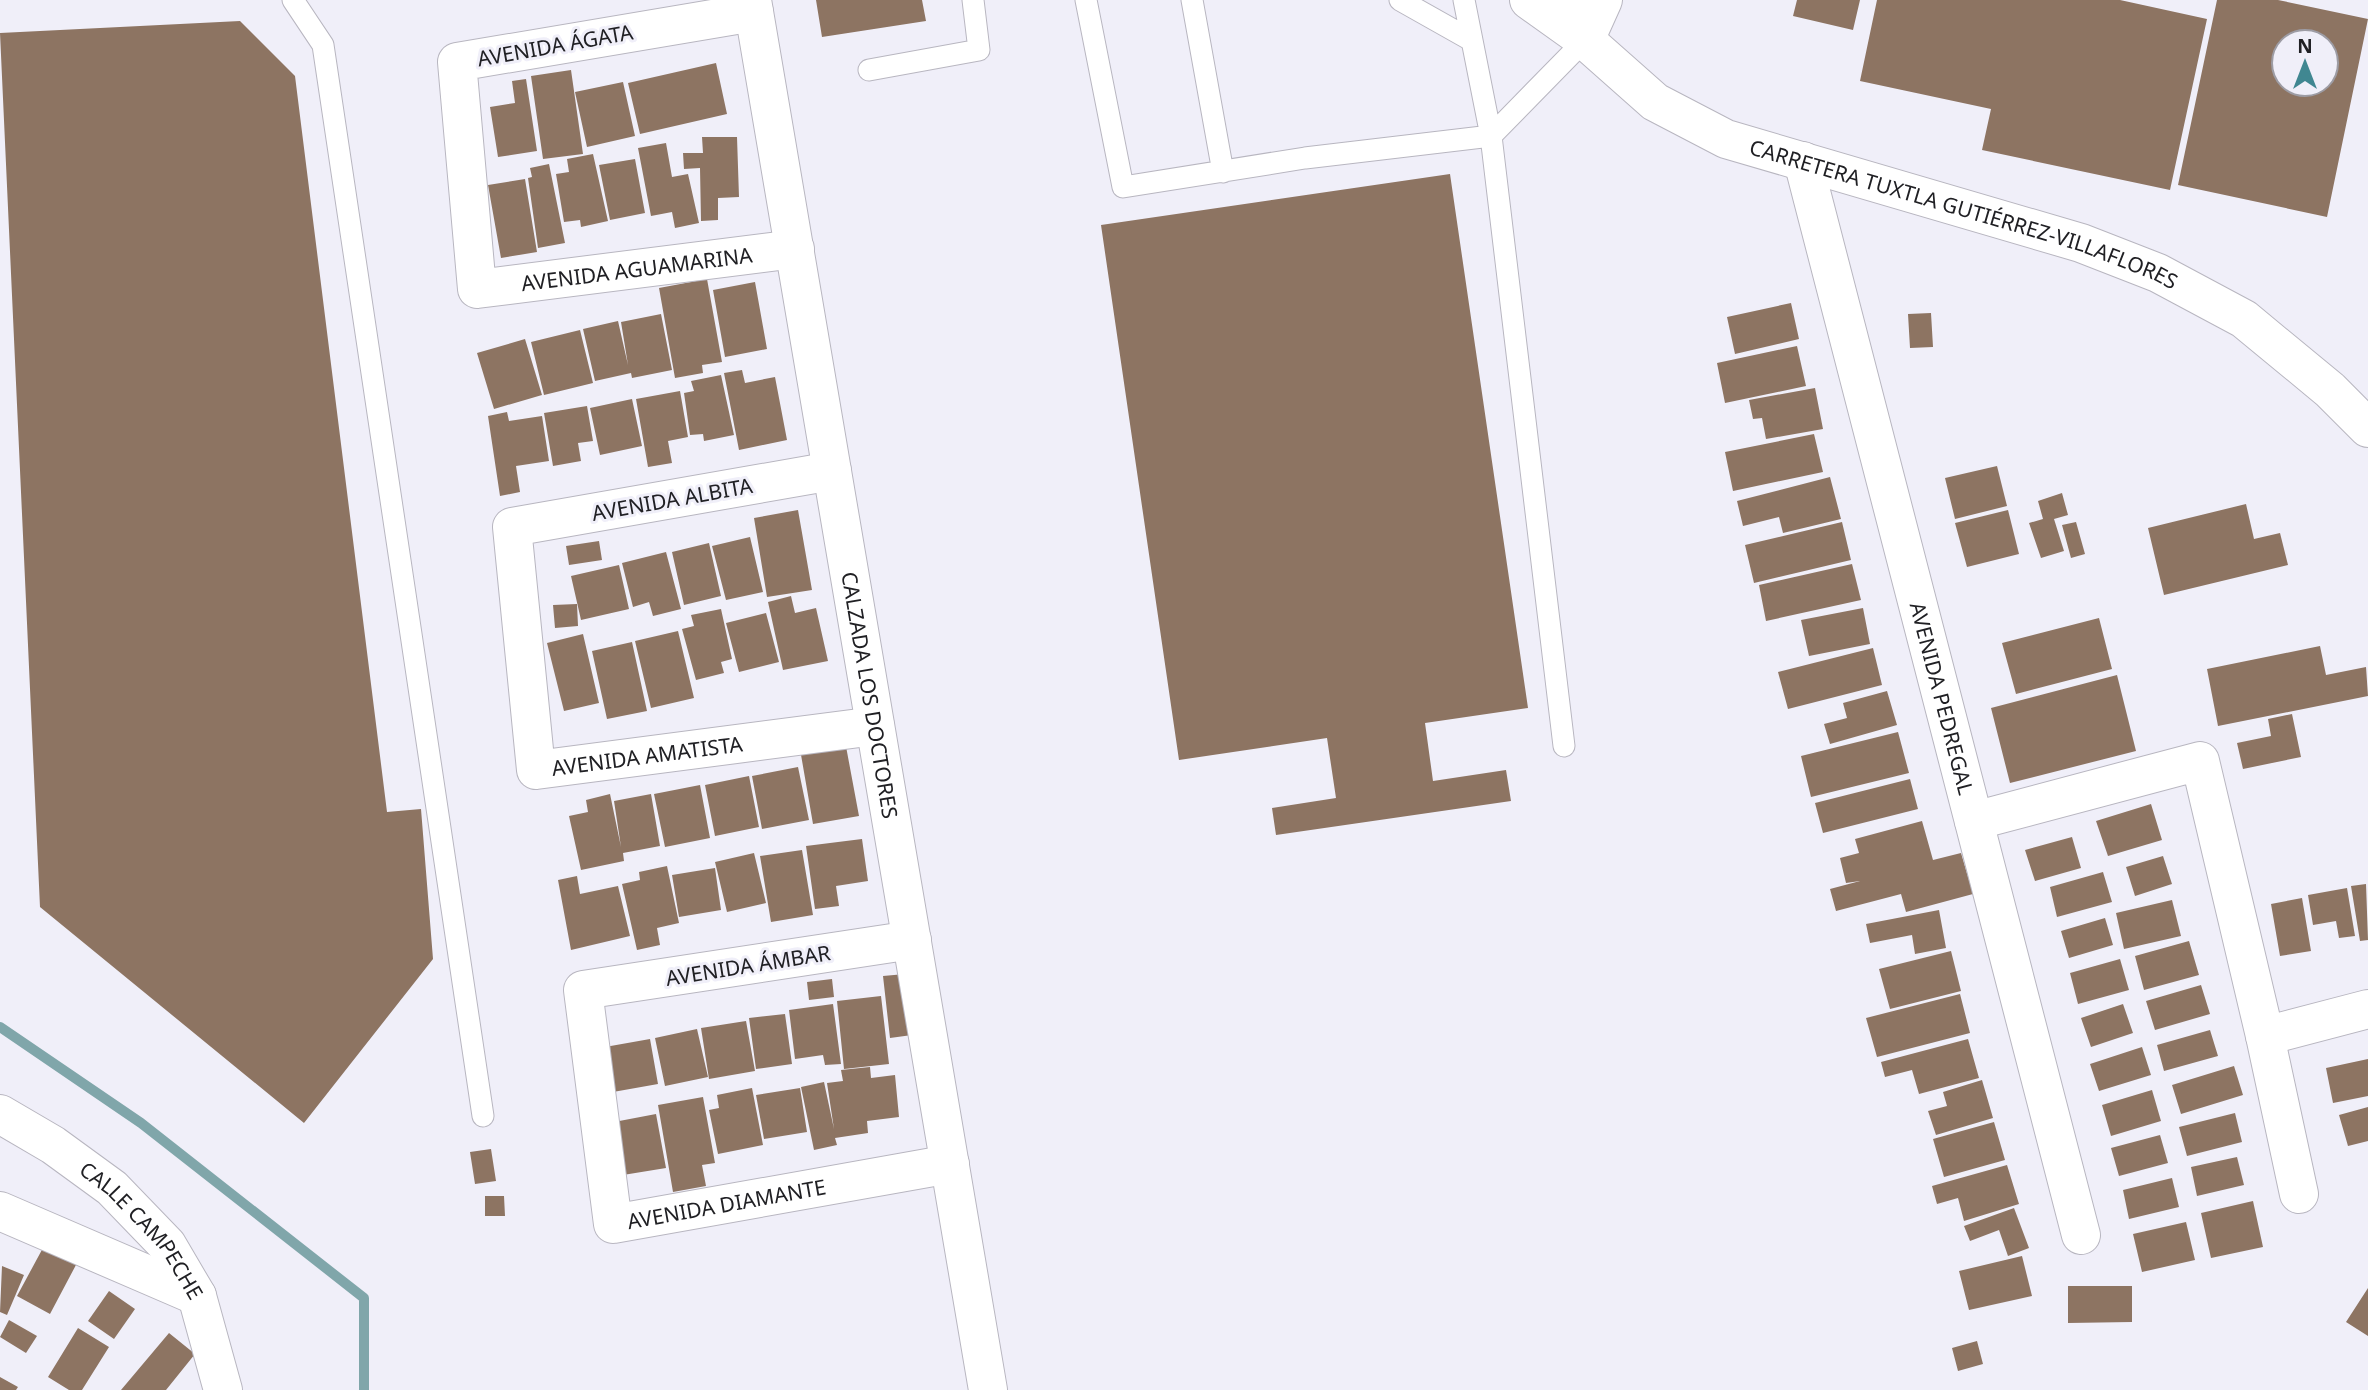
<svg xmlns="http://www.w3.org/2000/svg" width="2368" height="1390" font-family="'Noto Sans',sans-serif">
	<rect width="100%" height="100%" fill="#f0eff9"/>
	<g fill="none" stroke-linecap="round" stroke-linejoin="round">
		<!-- stream -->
		<path stroke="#80a6aa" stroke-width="10" d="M0,1027L141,1123L364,1298V1390"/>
	</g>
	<!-- building -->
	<path fill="#8d7462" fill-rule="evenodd" d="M816,0H922L926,21L822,37Z
		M1797,0H1860L1853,30L1793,16Z
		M1877,0H2120L2207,19L2170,190L1982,150L1991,109L1860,81Z
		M2217,0H2278L2368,19L2327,217L2178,185ZM2284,42H2326V84H2284Z
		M240,21L295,76L387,812L421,809L433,959L304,1123L40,907L0,33Z
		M716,63L727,114L640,134L628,83Z
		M571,70L583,154L543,159L531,76Z
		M526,79L537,151L498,157L490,107L515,103L512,81Z
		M623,82L635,136L587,147L575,92Z
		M702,137H737L739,197L718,198V220L701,221L700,168L684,169L683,153H703Z
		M666,143L672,177L688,174L699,223L675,228L672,212L651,216L638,148Z
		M593,154L608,221L581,227L580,220L564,222L556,174L569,172L567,159Z
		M635,159L645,213L610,220L599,165Z
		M549,164L565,243L538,248L528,178L532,177L530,168Z
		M1450,174L1528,708L1425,723L1433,781L1506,770L1511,801L1276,835L1272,808L1336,798L1327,738L1179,760L1101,225Z
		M525,179L537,252L501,258L488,185Z
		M707,279L722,362L702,365L703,373L675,378L659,288Z
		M755,282L767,349L725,357L713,290Z
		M1791,303L1799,339L1735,354L1727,317Z
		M1931,313L1933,347L1910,348L1908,314Z
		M661,314L672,370L632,378L631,373L595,381L583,329L618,321L628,365L621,322Z
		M580,330L593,383L544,395L531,342Z
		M525,339L542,395L494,409L477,353Z
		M1797,346L1806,386L1725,403L1717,363Z
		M742,370L745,383L775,377L787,440L739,450L724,373Z
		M721,375L734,435L704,441L703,434L690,435L684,393L694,391L691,381Z
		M1815,388L1823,429L1766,439L1762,418L1753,419L1749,400Z
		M680,391L688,437L668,441L672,463L648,467L636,399Z
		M632,399L642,446L600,455L590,408Z
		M587,406L593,441L578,443L581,461L553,466L544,413Z
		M507,412L509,421L542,416L549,461L516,466L520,492L500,496L488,416Z
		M1814,434L1823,472L1733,491L1725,452Z
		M1997,466L2007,506L1955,519L1945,478Z
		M1830,477L1841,519L1783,533L1779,517L1743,526L1737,501Z
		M2062,493L2068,515L2054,519L2064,551L2041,558L2029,523L2043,519L2038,501Z
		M2246,504L2254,539L2280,533L2288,565L2164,595L2148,528Z
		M798,510L812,590L767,597L754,518Z
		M2008,510L2019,554L1967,567L1955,523Z
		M1842,522L1851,560L1754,583L1745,545Z
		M2076,522L2085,554L2071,558L2062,525Z
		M750,537L763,592L726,600L712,546Z
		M599,541L602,560L569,565L566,546Z
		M709,543L721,596L684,605L672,552Z
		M666,552L681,609L653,616L649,602L633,607L622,563Z
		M1852,564L1861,600L1766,621L1759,585Z
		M619,565L629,609L581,620L571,576Z
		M791,596L795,613L816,608L828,661L783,670L768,602Z
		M577,604L578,626L555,628L553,605Z
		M1863,608L1870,644L1809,656L1801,620Z
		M721,609L732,659L721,662L724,673L696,680L682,629L694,626L691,615Z
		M766,613L779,662L739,672L726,623Z
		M2099,618L2112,669L2016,694L2002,643Z
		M678,631L694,698L651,708L635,641Z
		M583,634L599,703L564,711L547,643Z
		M632,642L647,711L607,719L592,651Z
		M2320,646L2326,675L2366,667L2368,696L2218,726L2207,669Z
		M1873,648L1882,685L1788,709L1778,672Z
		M2117,675L2136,751L2010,783L1991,708Z
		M1887,691L1897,725L1830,744L1824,724L1847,718L1843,703Z
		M2292,714L2301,757L2243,769L2237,743L2271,736L2268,719Z
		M1898,732L1909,773L1811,797L1801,756Z
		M845,741L859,816L813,824L800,749Z
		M798,767L809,820L762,829L752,776Z
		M749,776L759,827L715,836L705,785Z
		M1910,779L1918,809L1823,833L1815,803Z
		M700,785L710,838L665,847L654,794Z
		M610,794L621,847L614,801L651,794L660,846L623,853L624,861L581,870L569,816L588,812L586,800Z
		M2151,804L2162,840L2108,856L2096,821Z
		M1922,821L1933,860L1961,853L1973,894L1906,912L1901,894L1836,911L1830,889L1860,881L1846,883L1840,858L1859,853L1855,839Z
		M2072,837L2081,868L2035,881L2025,850Z
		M862,839L868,881L836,886L839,906L815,909L806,846Z
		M802,850L813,915L771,922L760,856Z
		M754,853L766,903L727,912L715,862Z
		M2163,856L2172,884L2135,896L2126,867Z
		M667,866L679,923L657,928L660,945L637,950L622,884L640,880L639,872Z
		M715,868L721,910L679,917L672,875Z
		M2103,872L2112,902L2057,917L2050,887Z
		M577,876L580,894L618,886L630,936L571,950L558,880Z
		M2366,884L2368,940L2360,941L2351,886Z
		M2347,888L2355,936L2339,938L2336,921L2313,925L2308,895Z
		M2302,898L2311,951L2280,956L2271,904Z
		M2172,900L2181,936L2124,949L2116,913Z
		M1939,910L1946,948L1915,954L1912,935L1870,943L1866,924Z
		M2105,918L2113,945L2069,958L2061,931Z
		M2189,941L2199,975L2144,990L2135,956Z
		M1951,951L1961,991L1890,1009L1879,969Z
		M2120,959L2129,990L2078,1004L2070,973Z
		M905,974L912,1035L890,1038L883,976Z
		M832,979L834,997L809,1000L807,982Z
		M2201,985L2210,1014L2155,1030L2146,1001Z
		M1960,994L1970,1033L1877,1057L1866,1018Z
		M881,996L889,1064L844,1069L837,1001Z
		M833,1004L841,1064L825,1065L823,1055L795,1059L789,1010Z
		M2123,1004L2133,1033L2091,1047L2081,1018Z
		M785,1014L792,1064L756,1069L749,1018Z
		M746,1021L755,1071L709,1079L701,1028Z
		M697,1029L708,1077L665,1086L655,1038Z
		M2210,1030L2218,1056L2164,1071L2157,1045Z
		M650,1039L658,1084L613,1092L605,1047Z
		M1968,1039L1979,1078L1919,1094L1912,1070L1885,1077L1881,1062Z
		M2142,1047L2151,1075L2099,1091L2090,1064Z
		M2368,1059V1096L2333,1103L2326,1068Z
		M2234,1066L2243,1095L2181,1114L2172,1085Z
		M870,1067L871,1078L895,1075L899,1117L867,1121L868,1133L835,1138L837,1145L814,1150L801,1087L824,1082L834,1129L827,1083L843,1081L841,1070Z
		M1982,1080L1993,1118L1936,1135L1928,1111L1947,1106L1943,1092Z
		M752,1088L763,1145L718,1154L709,1110L719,1108L717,1095Z
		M800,1088L807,1132L764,1139L756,1095Z
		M2152,1090L2161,1121L2111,1136L2102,1105Z
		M703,1097L715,1163L702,1165L706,1186L673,1192L658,1105Z
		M2368,1107V1141L2348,1146L2339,1115Z
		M2235,1113L2242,1142L2187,1156L2179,1127Z
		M656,1114L666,1168L623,1175L614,1122Z
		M1994,1122L2005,1160L1944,1177L1933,1139Z
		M2160,1135L2168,1163L2119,1176L2111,1148Z
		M491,1149L496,1181L475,1184L470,1152Z
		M2237,1157L2244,1185L2197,1196L2191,1167Z
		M2007,1165L2019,1204L1964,1221L1958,1198L1937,1204L1932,1186Z
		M2172,1178L2179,1207L2129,1219L2123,1190Z
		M485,1196H504L505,1216H485Z
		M2253,1201L2263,1247L2211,1258L2201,1213Z
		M2014,1208L2029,1248L2008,1256L1999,1230L1970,1241L1964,1226Z
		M2186,1222L2195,1260L2142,1272L2133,1234Z
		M44,1246L77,1263L50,1314L17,1296Z
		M2022,1256L2032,1296L1969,1310L1959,1271Z
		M2,1266L24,1275L7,1315L0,1312Z
		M2068,1286H2132V1322L2068,1323Z
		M2368,1288V1336L2346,1322Z
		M109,1291L135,1309L114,1339L88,1321Z
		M9,1320L37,1336L26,1353L0,1337Z
		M78,1328L109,1347L82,1390H69L48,1377Z
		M169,1333L195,1354L166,1390H121Z
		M1977,1341L1983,1364L1958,1371L1952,1348Z
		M0,1377L18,1387L16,1390H0Z"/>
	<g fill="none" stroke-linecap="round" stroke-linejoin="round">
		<defs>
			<path id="service" d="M293,0L323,45L483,1116
				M1086,0L1123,187L1305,158L1491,136L1464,0
				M1192,0L1223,172
				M1400,0L1471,40
				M869,70L979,50L973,0
				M1564,746L1491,136L1585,40"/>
			<g id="minor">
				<path id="s1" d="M752,0L988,1390"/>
				<path id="s2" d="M754,12L457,62L477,289L795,249"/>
				<path id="s3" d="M1803,161L2081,1235"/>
				<path id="s4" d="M832,471L512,527L536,770L875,726"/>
				<path d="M1974,821L2200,761L2265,1036L2299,1194"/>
				<path id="s5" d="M912,940L583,990L613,1224L950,1164"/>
				<path d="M2265,1036L2368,1009"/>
				<path id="s6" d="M0,1114L53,1145L112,1188L167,1245L197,1296L223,1390"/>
				<path d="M0,1211L197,1296"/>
			</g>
			<path id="secondary" d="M1529,0L1585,40L1603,0"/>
			<g id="primary">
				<path id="s7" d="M1569,0L1585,40L1655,102L1726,139L2081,243L2158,273L2244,319L2330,390L2368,428"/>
			</g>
		</defs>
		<!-- service casing -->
		<use href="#service" stroke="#b8b6c0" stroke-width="23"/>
		<!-- minor casing -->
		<use href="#minor" stroke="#b8b6c0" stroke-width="40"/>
		<!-- secondary casing -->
		<use href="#secondary" stroke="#b8b6c0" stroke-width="40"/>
		<!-- primary casing -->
		<use href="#primary" stroke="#b8b6c0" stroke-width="40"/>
		<!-- service -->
		<use href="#service" stroke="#fff" stroke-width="21"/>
		<!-- minor -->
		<use href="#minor" stroke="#fff" stroke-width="38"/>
		<!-- secondary -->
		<use href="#secondary" stroke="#fff" stroke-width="38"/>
		<!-- primary -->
		<use href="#primary" stroke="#fff" stroke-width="38"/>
	</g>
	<g text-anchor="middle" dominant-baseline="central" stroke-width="6" stroke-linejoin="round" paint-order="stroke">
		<!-- street labels -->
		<g font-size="21" fill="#202024" stroke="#f0eff9">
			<text transform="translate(555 45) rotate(-10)">AVENIDA ÁGATA</text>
			<text stroke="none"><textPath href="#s7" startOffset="466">CARRETERA TUXTLA GUTIÉRREZ-VILLAFLORES</textPath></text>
			<text stroke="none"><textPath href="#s2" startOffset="690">AVENIDA AGUAMARINA</textPath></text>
			<text transform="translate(672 499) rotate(-10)">AVENIDA ALBITA</text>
			<text stroke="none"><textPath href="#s1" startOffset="705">CALZADA LOS DOCTORES</textPath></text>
			<text stroke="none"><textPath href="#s3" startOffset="555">AVENIDA PEDREGAL</textPath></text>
			<text stroke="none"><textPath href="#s4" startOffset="681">AVENIDA AMATISTA</textPath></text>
			<text transform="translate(748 965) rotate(-9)">AVENIDA ÁMBAR</text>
			<text stroke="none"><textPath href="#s5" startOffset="684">AVENIDA DIAMANTE</textPath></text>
			<text stroke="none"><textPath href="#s6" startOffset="186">CALLE CAMPECHE</textPath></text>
		</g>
	</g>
	<!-- north arrow -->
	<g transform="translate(2305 63)"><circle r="33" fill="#f0eff9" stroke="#9d9ca4" stroke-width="2"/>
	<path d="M0-5L12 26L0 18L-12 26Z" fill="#408791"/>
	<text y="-10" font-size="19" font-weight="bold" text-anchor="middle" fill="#202024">N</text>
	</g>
</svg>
